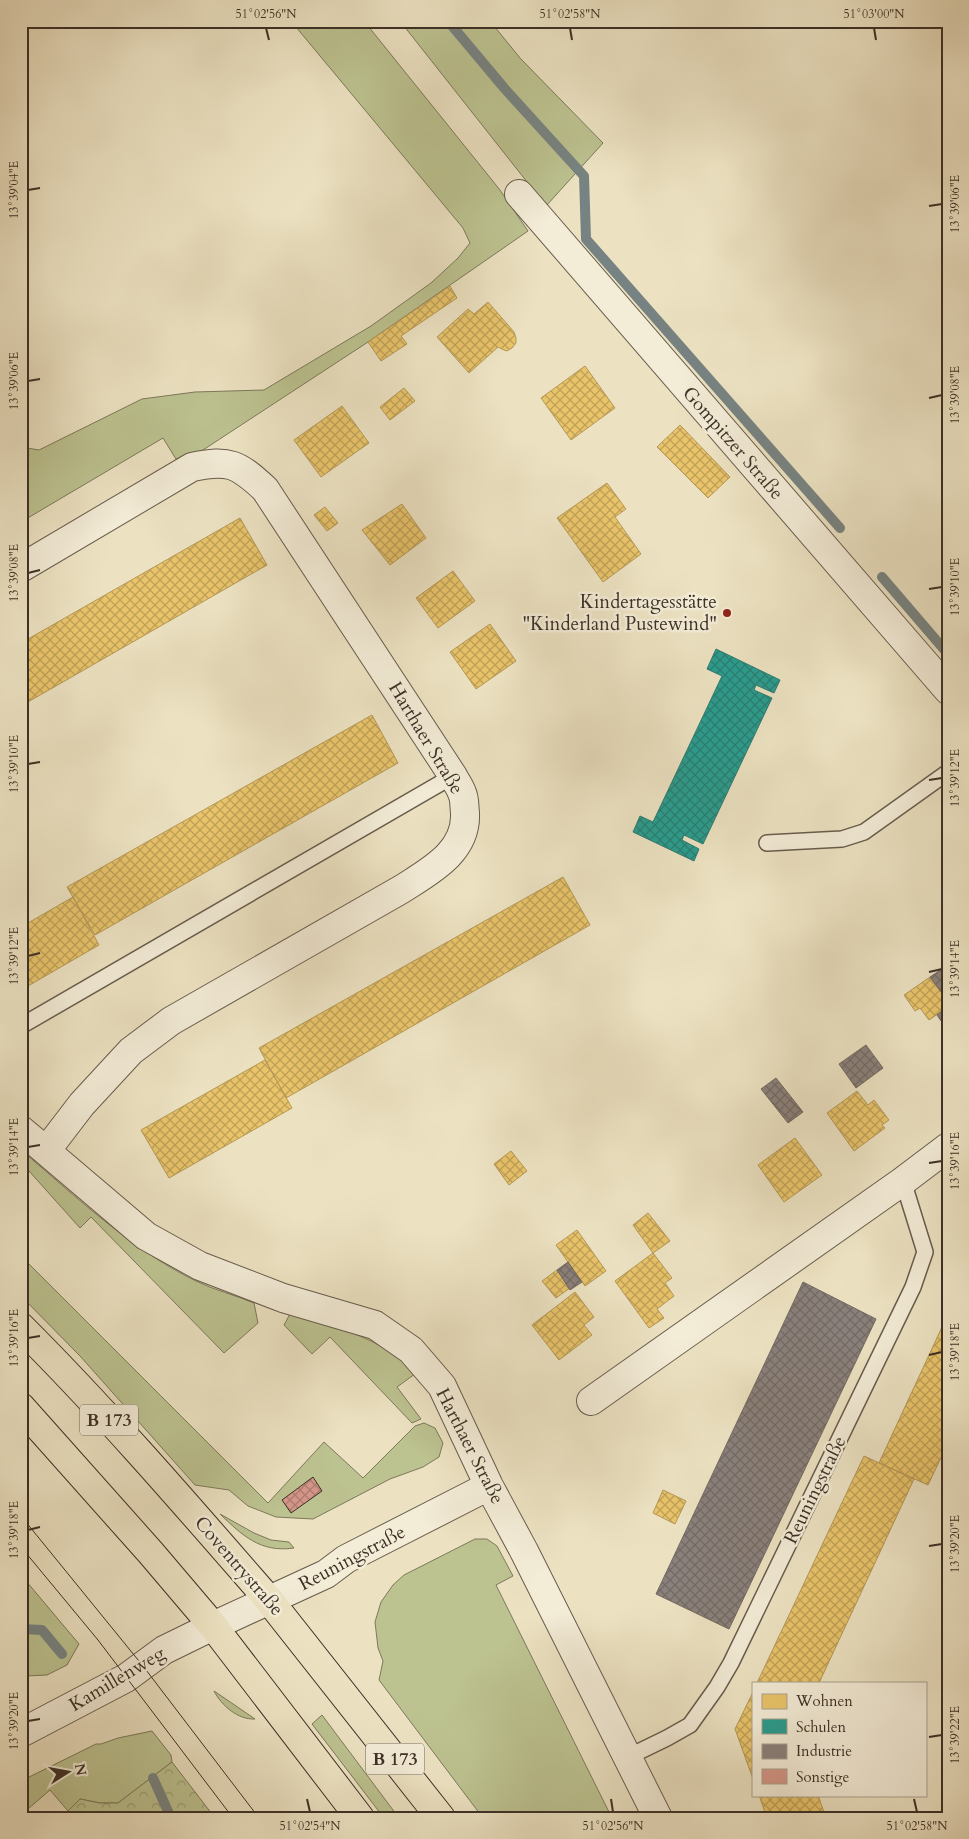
<svg xmlns="http://www.w3.org/2000/svg" width="969" height="1839" font-family="Cardo,serif">
	<defs>
		<pattern id="forest-crowns" width="20" height="18" patternUnits="userSpaceOnUse" patternTransform="scale(1.25)"><rect width="20" height="18" fill="#bcc290"/><path d="M2 6a3 3 0 1 1 6 0M12 15a3 3 0 1 1 6 0" fill="none" stroke="#9a9e75"/></pattern>
		<pattern id="homes-cross-hatch" width="8" height="8" patternUnits="userSpaceOnUse" patternTransform="scale(1.25)"><rect width="8" height="8" fill="#e9c46a"/><path d="M0 0l8 8M0 8l8-8" fill="none" stroke="#bea057"/></pattern>
		<pattern id="schools-cross-hatch" width="8" height="8" patternUnits="userSpaceOnUse" patternTransform="scale(1.25)"><rect width="8" height="8" fill="#2a9d8f"/><path d="M0 0l8 8M0 8l8-8" fill="none" stroke="#258075"/></pattern>
		<pattern id="industry-cross-hatch" width="8" height="8" patternUnits="userSpaceOnUse" patternTransform="scale(1.25)"><rect width="8" height="8" fill="#8a817c"/><path d="M0 0l8 8M0 8l8-8" fill="none" stroke="#726a65"/></pattern>
		<pattern id="building-cross-hatch" width="8" height="8" patternUnits="userSpaceOnUse" patternTransform="scale(1.25)"><rect width="8" height="8" fill="#d49688"/><path d="M0 0l8 8M0 8l8-8" fill="none" stroke="#ad7b6f"/></pattern>
	</defs>
	<rect width="100%" height="100%" fill="#ece2c2"/>
	<filter id="stains"><feTurbulence type="fractalNoise" baseFrequency=".004" numOctaves="4"/><feColorMatrix values="0 0 0 0 .2 0 0 0 0 .09 0 0 0 0 .02 0 0 0 .5 -.17"/></filter>
	<radialGradient id="worn" r=".72"><stop offset=".6" stop-color="#630" stop-opacity="0"/><stop offset="1" stop-color="#630" stop-opacity=".3"/></radialGradient>
	<!-- green -->
	<path fill="#bcc290" stroke="#7c795b" d="M291,21H364L500,190L528,231L368,342L203,450L176,459L163,438L21,522V447L39,450L142,399L195,392L264,390L371,326L431,283L458,258L470,243L463,228Z
		M400,21H490L520,58L603,143L546,206Z
		M21,1150C77,1197 130,1249 196,1281C214,1290 235,1295 254,1303L258,1323L224,1353L91,1217L80,1228L21,1162Z
		M21,1256L268,1503L324,1442L363,1478L415,1426L424,1423L435,1428L443,1443L439,1457L423,1467L390,1479L313,1519L276,1517L248,1506L229,1490L195,1485L80,1356L21,1296Z
		M290,1314C336,1328 382,1336 415,1374L397,1387L421,1419L412,1423L330,1337L312,1354L284,1325Z
		M220,1514L254,1533L271,1540L289,1542L294,1548C260,1553 242,1535 220,1514Z
		M475,1539H487L497,1546L513,1576L496,1585L612,1818H483L379,1680L383,1661L378,1648L375,1622L381,1602L393,1585L404,1575Z
		M21,1575L79,1644L67,1665L47,1675L26,1676L21,1668Z
		M214,1691L255,1719C238,1720 221,1705 214,1691Z
		M322,1715L399,1818H384L312,1724Z
		M152,1731L171,1755L172,1762L118,1803H100L80,1799L68,1811L50,1790L21,1815V1781L96,1744H101L118,1738Z"/>
	<!-- forest -->
	<path fill="url(#forest-crowns)" stroke="#7c795b" d="M172,1762L215,1818H74L68,1811L80,1799L100,1803H118Z"/>
	<!-- homes -->
	<path fill="url(#homes-cross-hatch)" stroke="#b59856" d="M450,286L457,298L401,336L407,344L381,361L368,342Z
		M488,302L514,332L516,338V343L512,348L507,351L504,350L498,347L469,373L437,337L468,309L474,314Z
		M585,366L615,408L571,440L541,398Z
		M404,388L415,401L390,420L380,407Z
		M342,406L369,443L321,477L294,440Z
		M680,425L730,477L708,498L657,447Z
		M607,483L626,509L615,517L641,554L603,582L557,518Z
		M402,504L426,538L390,565L362,530Z
		M325,507L338,523L327,531L314,515Z
		M240,518L267,565L21,706V643Z
		M453,571L475,601L438,628L416,598Z
		M490,624L516,661L476,689L450,652Z
		M372,715L398,763L95,935L67,887Z
		M563,877L590,925L286,1098L259,1048Z
		M73,897L99,945L21,990V927Z
		M930,977L948,1001V1007L929,1020L920,1008L915,1011L904,995Z
		M265,1060L292,1108L169,1178L141,1130Z
		M857,1091L868,1105L874,1100L889,1120L882,1125L885,1128L854,1151L827,1113Z
		M795,1138L822,1175L784,1202L758,1165Z
		M511,1151L527,1171L509,1185L494,1164Z
		M648,1213L670,1241L653,1253L633,1225Z
		M577,1230L606,1271L585,1286L556,1245Z
		M653,1253L672,1278L665,1283L674,1296L657,1309L664,1318L649,1328L615,1281Z
		M557,1270L570,1288L556,1298L542,1281Z
		M575,1292L594,1317L584,1325L592,1335L559,1360L532,1325Z
		M948,1314V1443L928,1485L879,1463Z
		M864,1456L914,1479L819,1683H757Z
		M663,1490L686,1501L675,1524L653,1513Z
		M753,1692V1779L735,1729Z
		M759,1795H818L826,1818H767Z"/>
	<!-- schools -->
	<path fill="url(#schools-cross-hatch)" stroke="#2f7c70" d="M716,649L780,680L774,693L756,685L754,690L772,698L703,844L684,835L682,840L699,849L694,861L633,832L640,816L653,822L722,676L707,669Z"/>
	<!-- industry -->
	<path fill="url(#industry-cross-hatch)" stroke="#736962" d="M948,965V1001L930,977Z
		M948,1007V1031L937,1015Z
		M866,1045L883,1068L856,1088L839,1064Z
		M776,1078L803,1112L788,1123L761,1089Z
		M568,1262L582,1282L570,1290L557,1270Z
		M803,1282L876,1319L729,1629L656,1594Z"/>
	<g fill="none" stroke-linecap="round" stroke-linejoin="round">
		<!-- stream -->
		<path stroke="#778382" stroke-width="10" d="M448,21L505,89L584,176L586,239L840,528
			M882,577L948,654
			M21,1629L42,1630L62,1654
			M153,1778L171,1818"/>
	</g>
	<!-- building -->
	<path fill="url(#building-cross-hatch)" stroke="#3c3026" d="M313,1477L322,1491L291,1513L282,1500Z"/>
	<g fill="none" stroke-linecap="round" stroke-linejoin="round">
		<defs>
			<path id="service" d="M767,843L842,839L864,832L948,772
				M21,1026L453,776
				M628,1757L667,1738L690,1725L717,1687L731,1663L913,1287L925,1252L903,1181"/>
			<path id="minor" d="M519,194L948,690
				M21,568L192,467C229,459 238,464 265,489L453,776C456,782 460,787 462,793C465,799 464,806 465,813C467,852 430,871 402,889L171,1021L131,1051L82,1104L46,1151L21,1130
				M46,1151L146,1236L200,1266L283,1298L375,1325L411,1350L442,1386L489,1486L524,1551L658,1818
				M591,1401L903,1181L948,1147
				M21,1733L126,1678L164,1650L213,1626L326,1574L346,1559L489,1486"/>
			<path id="primary" d="M269,1600L441,1818
				M213,1626L360,1818"/>
			<path id="trunk" d="M21,1327C108,1414 188,1507 269,1600
				M21,1407L151,1553L213,1626"/>
		</defs>
		<!-- service casing -->
		<use href="#service" stroke="#685c4d" stroke-width="18"/>
		<!-- minor casing -->
		<use href="#minor" stroke="#685c4d" stroke-width="30"/>
		<!-- primary casing -->
		<use href="#primary" stroke="#3c3026" stroke-width="30"/>
		<!-- trunk casing -->
		<use href="#trunk" stroke="#3c3026" stroke-width="30"/>
		<!-- service -->
		<use href="#service" stroke="#f3ecd7" stroke-width="15"/>
		<!-- minor -->
		<use href="#minor" stroke="#f3ecd7" stroke-width="28"/>
		<!-- primary -->
		<use href="#primary" stroke="#ece2c2" stroke-width="28"/>
		<!-- trunk -->
		<use href="#trunk" stroke="#ece2c2" stroke-width="28"/>
		<!-- tram -->
		<path stroke="#3c3026" stroke-width="1" d="M21,1516L143,1666L259,1818
			M21,1547L98,1640L233,1818"/>
	</g>
	<!-- ticks -->
	<path fill="none" stroke="#3c3026" stroke-width="2" d="M266,28L269,40M570,28L572,40M874,28L876,40M28,190L40,188M929,206L942,204M28,381L40,379M929,398L942,395M28,573L40,570M929,589L942,587M28,764L40,762M929,780L942,778M28,956L40,953M929,972L942,969M28,1147L40,1145M929,1163L942,1161M28,1338L40,1336M929,1355L942,1352M28,1530L40,1527M929,1546L942,1544M28,1721L40,1719M929,1737L942,1735M307,1799L310,1812M611,1799L613,1812M914,1799L917,1812"/>
	<!-- markers -->
	<circle fill="#8f2418" stroke="#f3ecd7" stroke-width="2" cx="727" cy="613" r="5"/>
	<g text-anchor="middle" dominant-baseline="central" stroke-width="5" stroke-linejoin="round" paint-order="stroke">
		<!-- shield labels -->
		<g fill="#f3ecd7" stroke="#73685b" stroke-width="1">
			<rect x="80" y="1404.5" width="58" height="31" rx="4"/>
			<rect x="366" y="1743.5" width="58" height="31" rx="4"/>
		</g>
		<g font-size="18" font-weight="bold" fill="#3c3026">
			<text x="109" y="1420">B 173</text>
			<text x="395" y="1759">B 173</text>
		</g>
		<!-- street labels -->
		<g font-size="19" fill="#3c3026" stroke="#f3ecd7">
			<text transform="translate(733 443) rotate(49)">Gompitzer Straße</text>
			<text transform="translate(426 738) rotate(59)">Harthaer Straße</text>
			<text transform="translate(470 1446) rotate(63)">Harthaer Straße</text>
			<text transform="translate(815 1490) rotate(-64)">Reuningstraße</text>
			<text transform="translate(352 1558) rotate(-28)">Reuningstraße</text>
			<text transform="translate(239 1566) rotate(49)">Coventrystraße</text>
			<text transform="translate(117 1679) rotate(-31)">Kamillenweg</text>
		</g>
		<!-- poi labels -->
		<g font-size="19" fill="#3c3026" stroke="#f3ecd7" text-anchor="end">
			<text x="717" y="602">Kindertagesstätte<tspan x="717" dy="22">"Kinderland Pustewind"</tspan></text>
		</g>
	</g>
	<!-- margin -->
	<rect width="969" height="1839" fill="none" stroke="#ece2c2" stroke-width="55"/>
	<!-- legend -->
	<rect x="752" y="1682" width="175" height="115" fill="#f3ecd7" stroke="#aaa190"/>
	<rect x="762" y="1694" width="25" height="15" fill="#e9c46a" stroke="#aaa190"/>
	<text x="796" y="1706" font-size="15" fill="#3c3026">Wohnen</text>
	<rect x="762" y="1719" width="25" height="15" fill="#2a9d8f" stroke="#aaa190"/>
	<text x="796" y="1732" font-size="15" fill="#3c3026">Schulen</text>
	<rect x="762" y="1744" width="25" height="15" fill="#8a817c" stroke="#aaa190"/>
	<text x="796" y="1756" font-size="15" fill="#3c3026">Industrie</text>
	<rect x="762" y="1769" width="25" height="15" fill="#d49688" stroke="#aaa190"/>
	<text x="796" y="1782" font-size="15" fill="#3c3026">Sonstige</text>
	<!-- north arrow -->
	<g transform="translate(68 1772) rotate(79)" stroke="#f3ecd7" stroke-width="4" paint-order="stroke">
	<path d="M0-4L9 19L0 12L-9 19Z" fill="#3c3026"/>
	<text y="-8" font-size="14" font-weight="bold" text-anchor="middle" fill="#3c3026">N</text>
	</g>
	<rect x="28" y="28" width="914" height="1784" fill="none" stroke="#3c3026" stroke-width="2"/>
	<g font-size="12" text-anchor="middle" fill="#3c3026">
		<text x="266" y="18">51°02'56"N</text>
		<text x="570" y="18">51°02'58"N</text>
		<text x="874" y="18">51°03'00"N</text>
		<text transform="translate(14 190) rotate(-90)" y="4">13°39'04"E</text>
		<text transform="translate(955 204) rotate(-90)" y="4">13°39'06"E</text>
		<text transform="translate(14 381) rotate(-90)" y="4">13°39'06"E</text>
		<text transform="translate(955 395) rotate(-90)" y="4">13°39'08"E</text>
		<text transform="translate(14 573) rotate(-90)" y="4">13°39'08"E</text>
		<text transform="translate(955 587) rotate(-90)" y="4">13°39'10"E</text>
		<text transform="translate(14 764) rotate(-90)" y="4">13°39'10"E</text>
		<text transform="translate(955 778) rotate(-90)" y="4">13°39'12"E</text>
		<text transform="translate(14 956) rotate(-90)" y="4">13°39'12"E</text>
		<text transform="translate(955 969) rotate(-90)" y="4">13°39'14"E</text>
		<text transform="translate(14 1147) rotate(-90)" y="4">13°39'14"E</text>
		<text transform="translate(955 1161) rotate(-90)" y="4">13°39'16"E</text>
		<text transform="translate(14 1338) rotate(-90)" y="4">13°39'16"E</text>
		<text transform="translate(955 1352) rotate(-90)" y="4">13°39'18"E</text>
		<text transform="translate(14 1530) rotate(-90)" y="4">13°39'18"E</text>
		<text transform="translate(955 1544) rotate(-90)" y="4">13°39'20"E</text>
		<text transform="translate(14 1721) rotate(-90)" y="4">13°39'20"E</text>
		<text transform="translate(955 1735) rotate(-90)" y="4">13°39'22"E</text>
		<text x="310" y="1830">51°02'54"N</text>
		<text x="613" y="1830">51°02'56"N</text>
		<text x="917" y="1830">51°02'58"N</text>
	</g>
	<rect width="100%" height="100%" filter="url(#stains)"/>
	<rect width="100%" height="100%" fill="url(#worn)"/>
</svg>
